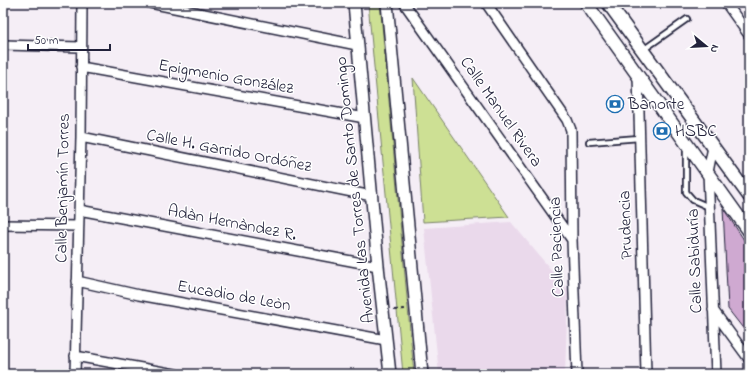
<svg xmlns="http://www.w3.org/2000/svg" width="752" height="377" font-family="'Indie Flower',sans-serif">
	<rect width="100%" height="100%" fill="#f5eef6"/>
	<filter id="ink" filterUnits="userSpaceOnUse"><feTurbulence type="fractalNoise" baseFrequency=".025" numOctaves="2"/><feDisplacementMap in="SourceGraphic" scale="8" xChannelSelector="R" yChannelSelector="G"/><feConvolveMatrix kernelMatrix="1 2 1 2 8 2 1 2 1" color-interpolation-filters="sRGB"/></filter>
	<g filter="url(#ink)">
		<!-- built -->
		<path fill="#ead9eb" d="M511,222L568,290L565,374H439L424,228Z"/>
		<!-- green -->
		<path fill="#cde094" stroke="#788168" d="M368,3H380L414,374H403Z
			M413,78L509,217L423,222Z"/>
		<!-- building -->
		<path fill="#cfa9d1" stroke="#22223b" d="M723,208L748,246L749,336L728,309Z"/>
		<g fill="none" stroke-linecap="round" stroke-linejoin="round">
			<defs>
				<path id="service" d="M643,50L687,19
					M589,142L639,138
					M686,148V192L693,200L709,207"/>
				<path id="minor" d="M150,3L357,45
					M404,3L572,240
					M486,3L567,120L571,130L572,240L577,374
					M726,3L749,35
					M3,45L81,47
					M81,67L365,118
					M638,75L646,374
					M81,137L372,196
					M713,147L708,172L716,374
					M79,210L378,266
					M3,225L78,226
					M77,281L139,295L386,340
					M713,310L749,359
					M75,356L175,374
					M75,374L81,137L82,3"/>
				<path id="tertiary" d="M354,3L378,266L390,374
					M387,3L422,374"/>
				<path id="secondary" d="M586,3L749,231
					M608,3L749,196"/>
			</defs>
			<!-- service casing -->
			<use href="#service" stroke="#22223b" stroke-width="8"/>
			<!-- minor casing -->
			<use href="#minor" stroke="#22223b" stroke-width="12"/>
			<!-- tertiary casing -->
			<use href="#tertiary" stroke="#22223b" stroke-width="14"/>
			<!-- secondary casing -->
			<use href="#secondary" stroke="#22223b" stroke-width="15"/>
			<!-- path -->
			<path stroke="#22223b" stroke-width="2" stroke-dasharray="4 3" stroke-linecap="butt" d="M394,310L405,309"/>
			<!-- service -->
			<use href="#service" stroke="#fff" stroke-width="4.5"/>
			<!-- minor -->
			<use href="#minor" stroke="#fff" stroke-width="9"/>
			<!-- tertiary -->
			<use href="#tertiary" stroke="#fff" stroke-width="11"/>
			<!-- secondary -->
			<use href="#secondary" stroke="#fff" stroke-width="12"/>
		</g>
	</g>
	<!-- icons -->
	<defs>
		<symbol id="bank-ring" viewBox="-11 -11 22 22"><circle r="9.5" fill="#fff" stroke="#1f6fb2" stroke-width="1.5"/><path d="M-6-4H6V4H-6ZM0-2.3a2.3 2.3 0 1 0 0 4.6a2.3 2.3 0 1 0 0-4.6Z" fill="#1f6fb2"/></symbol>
	</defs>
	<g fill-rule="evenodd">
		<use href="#bank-ring" x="605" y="94" width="20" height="20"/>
		<use href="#bank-ring" x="652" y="121" width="20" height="20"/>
	</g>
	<g text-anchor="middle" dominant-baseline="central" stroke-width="3" stroke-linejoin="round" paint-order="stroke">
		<!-- street labels -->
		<g font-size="17" fill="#22223b" stroke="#fff">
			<text transform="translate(226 77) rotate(10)">Epigmenio González</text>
			<text transform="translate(501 112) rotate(55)">Calle Manuel Rivera</text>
			<text transform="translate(229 151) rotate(11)">Calle H. Garrido Ordóñez</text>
			<text transform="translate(63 188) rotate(-89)">Calle Benjamín Torres</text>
			<text transform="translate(355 190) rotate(-96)">Avenida Las Torres de Santo Domingo</text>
			<text transform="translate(232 223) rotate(11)">Adàn Hernàndez R.</text>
			<text transform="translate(626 225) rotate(-92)">Prudencia</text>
			<text transform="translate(557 247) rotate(-92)">Calle Paciencia</text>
			<text transform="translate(695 261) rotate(-92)">Calle Sabiduría</text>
			<text transform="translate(234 296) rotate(10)">Eucadio de Leòn</text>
		</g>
		<!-- poi labels -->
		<g font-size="17" fill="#22223b" stroke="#fff" text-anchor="start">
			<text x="628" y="104">Banorte</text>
			<text x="675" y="131">HSBC</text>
		</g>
	</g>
	<!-- margin -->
	<rect width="752" height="377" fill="none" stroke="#fff" stroke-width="16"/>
	<rect x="8" y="8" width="736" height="361" fill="none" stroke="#22223b" stroke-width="1.5" filter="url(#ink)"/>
	<!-- north arrow -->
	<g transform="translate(706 46) rotate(108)" stroke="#ffffff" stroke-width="3" paint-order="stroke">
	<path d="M0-3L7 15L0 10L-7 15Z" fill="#22223b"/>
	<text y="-6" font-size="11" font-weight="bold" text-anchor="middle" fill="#22223b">N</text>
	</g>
	<!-- scale -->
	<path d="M28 44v6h82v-6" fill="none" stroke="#22223b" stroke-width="2"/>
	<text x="34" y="44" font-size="12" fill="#22223b" stroke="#ffffff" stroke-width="3" paint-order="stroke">50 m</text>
</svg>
